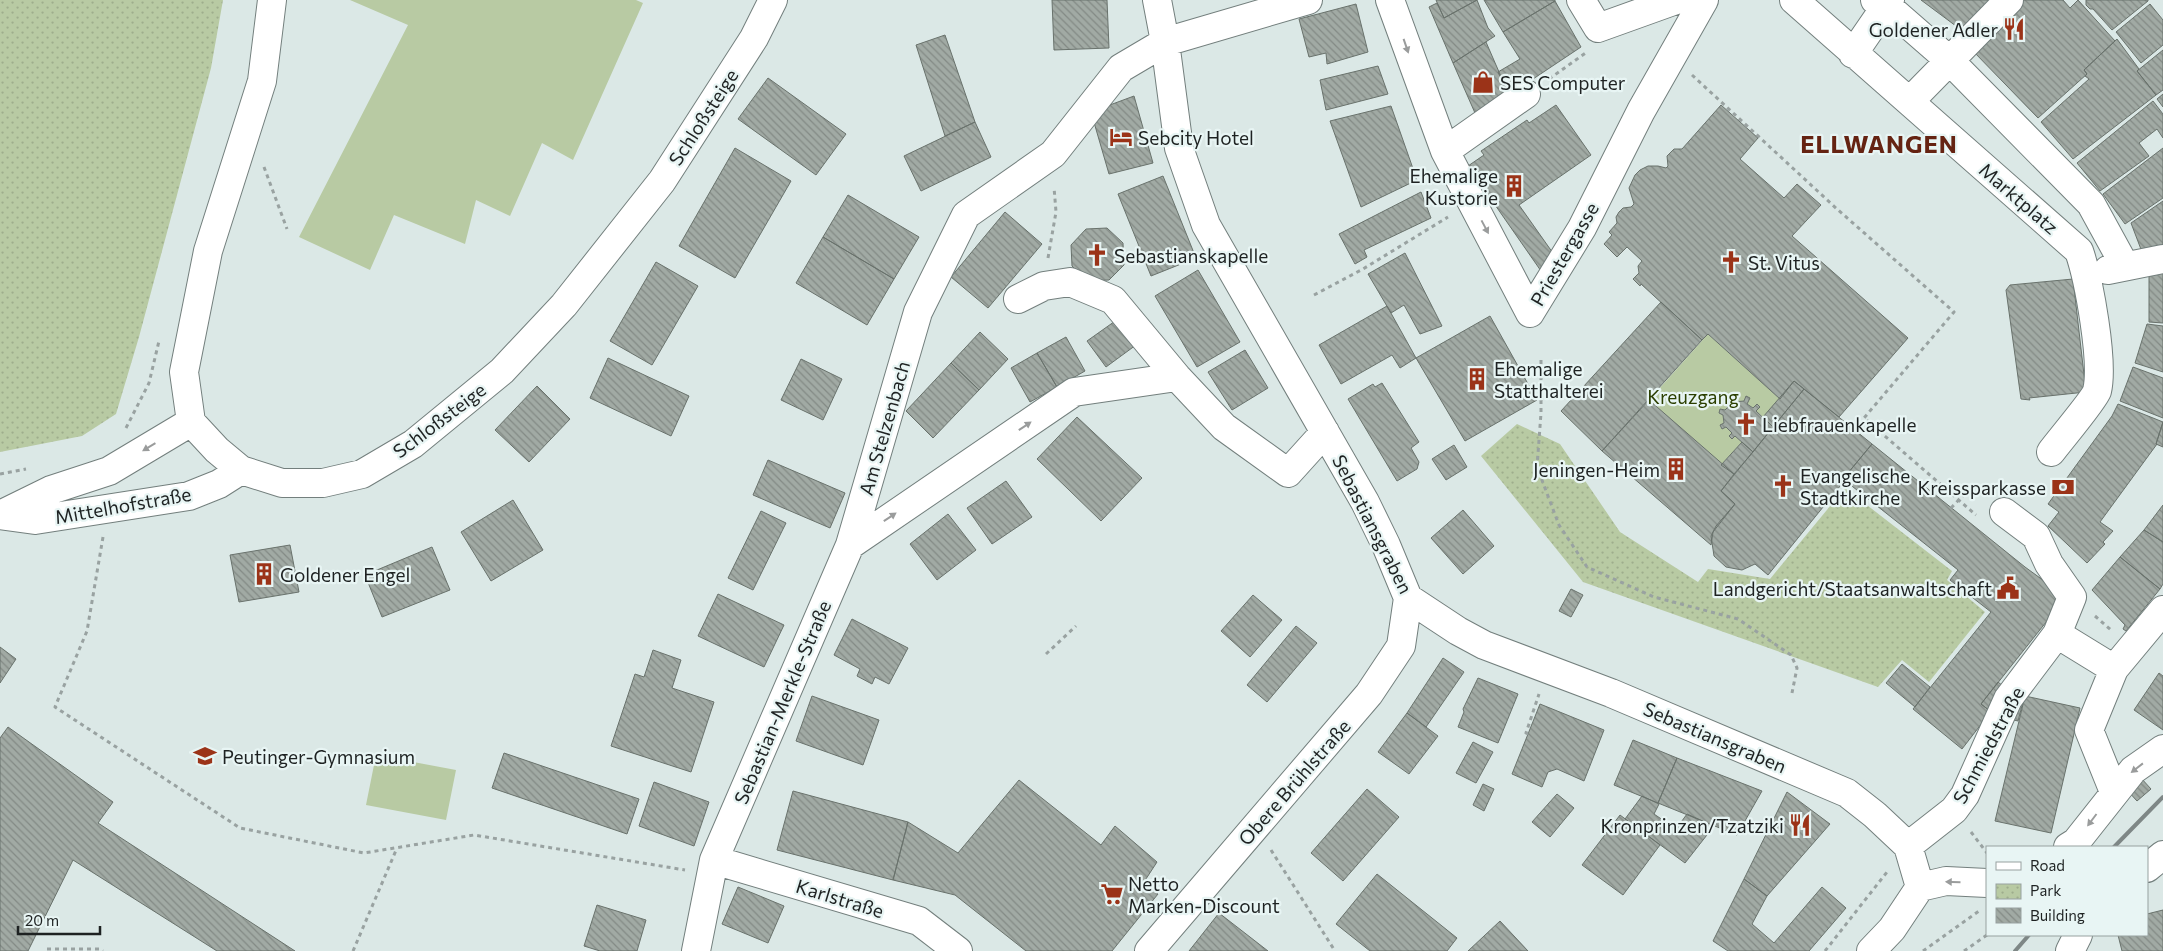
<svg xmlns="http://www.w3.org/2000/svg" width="2163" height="951" font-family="Commissioner,sans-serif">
	<defs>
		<pattern id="park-dots" width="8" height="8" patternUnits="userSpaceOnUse" patternTransform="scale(1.25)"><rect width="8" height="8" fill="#b8caa3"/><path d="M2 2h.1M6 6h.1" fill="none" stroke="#9ead8c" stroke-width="1.8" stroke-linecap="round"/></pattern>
		<pattern id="building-back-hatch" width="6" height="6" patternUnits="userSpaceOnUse" patternTransform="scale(1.25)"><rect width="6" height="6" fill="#a1aaa4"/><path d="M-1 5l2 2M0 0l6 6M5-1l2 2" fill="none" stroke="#838a85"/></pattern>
	</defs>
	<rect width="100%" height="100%" fill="#dbe8e6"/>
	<!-- green -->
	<path fill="#b8caa3" d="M350,0H636L643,3L573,160L542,143L510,216L476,200L465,244L394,215L370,270L299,237L408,25Z
		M1708,334L1780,399L1763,417L1756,411L1760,407L1757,404L1753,408L1747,404L1749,398L1746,397L1744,401L1734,402L1732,397L1729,400L1732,403L1725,410L1720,409L1719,413L1723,415L1724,423L1720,426L1722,429L1726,427L1732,433L1729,436L1732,439L1735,436L1742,442L1721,465L1649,400Z
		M376,755L456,770L446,820L366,805Z"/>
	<!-- park -->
	<path fill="url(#park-dots)" d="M0,0H223L211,68L139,337L116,414L82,436L0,452Z
		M1517,424L1560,444L1620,532L1698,582L1708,569L1770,579L1845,488L1952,571L1947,580L1985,612L1929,682L1902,660L1878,687L1583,582L1481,456Z"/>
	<!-- building -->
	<path fill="url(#building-back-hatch)" stroke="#69726c" d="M1052,0H1107L1109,48L1054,50Z
		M1436,0H1477L1444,18Z
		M1477,0L1488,28L1495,36L1453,63L1429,7L1437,3L1444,18Z
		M1484,0H1555V1L1503,32Z
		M1921,0H1992L1964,32Z
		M2023,0H2063L2070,8L2078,0L2115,41L2084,70L2087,74L2038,118L1973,51Z
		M2086,0H2148V1L2112,30L2093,9H2090L2086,5Z
		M1555,1L1581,47L1509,95L1498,72L1520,59L1503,32Z
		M1356,4L1368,52L1327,64L1326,53L1309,57L1299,19Z
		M2150,4L2163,20V45L2141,63L2116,32Z
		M945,35L975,122L945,136L916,45Z
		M2117,39L2139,69L2137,71L2156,95L2073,159L2041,122L2089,79L2085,76L2087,74L2084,70Z
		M1486,42L1509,95L1475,113L1453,63Z
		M2163,50V90L2156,95L2137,71Z
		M1378,66L1388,94L1326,110L1320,80Z
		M768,78L846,134L816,175L738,119Z
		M2163,94V107L2157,99Z
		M1134,96L1153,163L1109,174L1091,112Z
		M2153,101L2163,114V138L2157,129L2139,143L2149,156L2100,191L2077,163Z
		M1556,105L1591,155L1519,205L1555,256L1541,271L1468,166L1484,155L1481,151L1527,120L1529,123Z
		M1721,105L1758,138L1740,159L1784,198L1797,184L1821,205L1792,236L1908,338L1839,417L1794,381L1780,399L1708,334L1702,340L1641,284L1640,286L1633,279L1639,273L1638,266L1642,261L1627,247L1617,257L1604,244L1612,235L1609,232L1617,223L1616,217L1619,212L1623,208L1631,207L1634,204L1629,188L1635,175L1640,170L1648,166H1658L1666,168L1668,166L1667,156L1674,149H1682Z
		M1391,106L1417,180L1361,207L1330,121Z
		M975,122L991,157L921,191L904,156Z
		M735,148L791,181L735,278L679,246Z
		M2163,148V198L2125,224L2103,194Z
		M1163,176L1196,258L1151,276L1118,194Z
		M1421,192L1431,218L1364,250L1367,257L1355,264L1339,234Z
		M848,195L919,237L894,279L823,237Z
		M2163,201V246L2142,252L2131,223Z
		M1005,212L1042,244L988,308L951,277Z
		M1107,228L1123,243L1124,265L1109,280L1087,281L1072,266L1071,245L1086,229Z
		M823,237L894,279L867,325L796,283Z
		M1405,253L1442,326L1420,334L1404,305L1391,313L1368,274Z
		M656,262L698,286L652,365L610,341Z
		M1198,270L1240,342L1197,367L1155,296Z
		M2149,270H2163V323L2149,322Z
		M2073,279L2086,392L2029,398L2030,400L2021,399L2006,290L2010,285Z
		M1661,302L1702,340L1602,451L1561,411Z
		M1387,306L1416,358L1400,368L1392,355L1341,384L1319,345Z
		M1490,316L1537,400L1465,441L1416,358Z
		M1118,319L1136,345L1106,367L1087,341Z
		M2147,324L2163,326V372L2135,363Z
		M980,332L1008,359L979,390L951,363Z
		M1066,337L1085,371L1057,387L1037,353Z
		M1245,350L1268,388L1232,410L1208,372Z
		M1037,353L1057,387L1030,402L1011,368Z
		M608,358L689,396L671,436L590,398Z
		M801,359L842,379L823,420L781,400Z
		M951,363L979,390L933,438L906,411Z
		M2133,367L2163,378V418L2120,401Z
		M1794,381L1804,389L1773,427L1763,417Z
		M1382,383L1419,442L1411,448L1419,462L1417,469L1397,481L1348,399L1373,384L1375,387Z
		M537,386L570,419L529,462L495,430Z
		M1804,389L1872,444L1843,479L1845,480L1768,575L1755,564L1742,570L1726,567L1714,556L1711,536L1716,526L1735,504L1721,491Z
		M1746,396L1750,398L1747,404L1753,408L1757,404L1760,407L1756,411L1773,427L1753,452L1735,436L1732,439L1729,436L1732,433L1726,427L1722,429L1720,425L1724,423L1723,415L1719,413L1720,409L1725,410L1732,403L1728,399L1732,397L1734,402L1744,401Z
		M1649,400L1734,474L1721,491L1735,504L1713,532L1711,545L1602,451Z
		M2118,404L2163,422L2156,444H2157L2100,522L2113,531L2103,542L2105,544L2087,563L2048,526L2059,512L2048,504L2112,416Z
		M1077,417L1142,478L1101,521L1037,459Z
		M2163,422V447L2156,444Z
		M1742,442L1753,452L1734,474L1721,465Z
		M1872,444L2025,567L2066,597L1981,704L1990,711L1989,714L1962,749L1913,709L1991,612L1950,580L1958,570L1843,479Z
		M1454,445L1467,467L1446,480L1432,459Z
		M768,460L845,493L830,528L753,495Z
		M1006,481L1032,517L992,544L967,508Z
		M513,500L543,550L491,581L461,532Z
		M2163,505V542L2144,530Z
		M1463,510L1494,546L1463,574L1431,538Z
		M761,511L786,523L753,590L728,578Z
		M948,514L976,550L937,580L910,544Z
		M2144,530L2163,542V584L2160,589L2120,557Z
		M290,545L299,592L239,602L230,555Z
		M432,547L450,590L382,617L365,575Z
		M2120,557L2160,589L2126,631L2123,629L2125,625L2092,590Z
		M1571,589L1583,595L1571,617L1559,611Z
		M718,594L784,625L764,667L698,636Z
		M1253,595L1282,620L1250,657L1221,631Z
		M852,619L908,648L889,684L875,677L872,684L857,676L860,669L834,655Z
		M1296,626L1317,643L1267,702L1247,685Z
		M0,647L16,659L0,683Z
		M653,650L681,660L672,688L714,702L691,772L611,746L635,674L644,677Z
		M1443,658L1464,672L1426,727L1407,713Z
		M1902,664L1930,687L1915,707L1886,683Z
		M2159,673L2163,676V730L2134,710Z
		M1478,678L1518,694L1498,743L1458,727L1464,712L1463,709Z
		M1998,682L2023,702L2018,721L1989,714L1990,711L1981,704Z
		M812,696L879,720L863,765L796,741Z
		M2025,696L2080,708L2051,833L1995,821Z
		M1540,704L1604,730L1584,781L1557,769L1548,772L1542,787L1512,774Z
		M1407,713L1438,736L1409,774L1378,752Z
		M8,727L113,802L98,823L295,951H217L73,860L28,951H0V738Z
		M1633,740L1677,758L1658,803L1614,785Z
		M1473,742L1493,752L1476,783L1456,773Z
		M504,753L639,799L627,834L492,788Z
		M1677,758L1762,791L1737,835L1658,803Z
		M2141,778L2151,789L2137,801L2127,790Z
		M1019,780L1101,845L1115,826L1157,862L1144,882L1158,894L1112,951H1026L955,895L893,880L908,822L958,853Z
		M654,782L709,802L694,846L639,826Z
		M1483,784L1494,789L1484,811L1473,805Z
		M1367,789L1399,817L1343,881L1311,853Z
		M793,791L908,822L893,880L777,850Z
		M1787,792L1830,824L1767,896L1744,879Z
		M1557,794L1574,808L1550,837L1532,822Z
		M1642,796L1659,804L1654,814L1676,829L1687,814L1714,826L1685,863L1625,819Z
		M1620,815L1660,845L1623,895L1582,865Z
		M1377,874L1457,938L1447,951H1370L1336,924Z
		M1744,879L1767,896L1752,924L1774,943L1822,887L1846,908L1809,951H1728L1713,941Z
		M738,887L784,906L768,943L722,924Z
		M597,905L646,920L637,951H600L584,946Z
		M2163,910V951H2122L2118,935H2147V914Z
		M1219,913L1268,951H1189Z
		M1500,921L1528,951H1468Z"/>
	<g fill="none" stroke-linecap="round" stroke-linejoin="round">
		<defs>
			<path id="minor" d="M272,0L262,81L208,251L184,372L191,422L217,450L241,470L282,483H323L362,474L413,444L502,371L564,305L662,181L754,38L773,0
				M1157,0L1165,42L1179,148L1206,225L1365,502L1386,545L1408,598L1458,631L1484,645L1611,693L1847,793L1875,815L1908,846L1920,887
				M1390,0L1445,151L1530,313
				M1581,0L1598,28L1676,0
				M1794,0L2079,251C2089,280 2104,362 2097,391C2094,400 2059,441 2051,452
				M1875,0L1887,6L1949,60L2091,204L2125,266
				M1853,54L1890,0
				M1910,101L2009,0
				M1445,151L1526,94
				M2108,270L2163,259
				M1018,299L1044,286L1070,282L1113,300L1177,377L1224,427L1288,473L1325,432
				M1530,313L1582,228L1641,111L1704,0
				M0,515L35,520L189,496L219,484L241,470
				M0,515L51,490L109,471L191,422
				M850,545L1074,392L1177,377
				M2057,634L2114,669
				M2114,792L2089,730L2114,669L2163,610
				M1908,846L1954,810L1965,795L2008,699L2057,634L2072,597L2049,564L2036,536L2004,512
				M2068,847L2076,842L2133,770L2163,749
				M714,860L919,921L958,951
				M2147,868L2163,855
				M1920,887L1946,881L1987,883
				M696,951L714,860L850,545L918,312L966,215L1053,154L1121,68L1165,42L1308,0
				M1149,951L1369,694L1401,646L1408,598
				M1871,951L1892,929L1920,887
				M2070,951L2078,935"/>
		</defs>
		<!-- minor casing -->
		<use href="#minor" stroke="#737f7d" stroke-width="30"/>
		<!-- path -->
		<path stroke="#99a2a1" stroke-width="3" stroke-dasharray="4 4" stroke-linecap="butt" d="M1692,75L1837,209L1954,312L1864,418L1976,515
			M1549,79L1587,52
			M264,167L287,229
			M1048,258L1056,212L1054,187
			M1314,295L1363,269L1448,217
			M1541,360V413L1537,467L1559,525L1587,567L1654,597L1738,619L1791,655L1797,668L1792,693
			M126,428L149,383L159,341
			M0,474L26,469
			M1951,508L1974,484
			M103,537L87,631L55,707L240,828L364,853L474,835L685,870
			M2095,616L2111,630
			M1046,654L1076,626
			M1528,734L1526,733L1539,694
			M1971,832L1987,853
			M1271,850L1335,951
			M47,949H99L103,951
			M353,951L397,848
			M1825,951L1887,872
			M1923,951L1979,911
			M1964,951L1987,935"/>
		<!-- minor -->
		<use href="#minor" stroke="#fff" stroke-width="28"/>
		<!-- rail -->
		<path stroke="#7e8786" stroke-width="4" d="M2114,847L2163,797
			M2015,951L2029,935"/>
	</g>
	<!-- one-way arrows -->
	<defs><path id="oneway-solid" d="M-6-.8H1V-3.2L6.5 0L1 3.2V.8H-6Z" transform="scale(1.25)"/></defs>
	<g fill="#9a9c9c">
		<use href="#oneway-solid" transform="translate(1406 46) rotate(71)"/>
		<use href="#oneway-solid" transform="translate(1485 227) rotate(62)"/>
		<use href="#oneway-solid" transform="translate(1025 426) rotate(-34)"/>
		<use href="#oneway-solid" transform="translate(149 447) rotate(149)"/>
		<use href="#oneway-solid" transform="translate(890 517) rotate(-34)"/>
		<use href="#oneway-solid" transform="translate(2137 768) rotate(142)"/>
		<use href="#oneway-solid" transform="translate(2092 820) rotate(127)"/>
		<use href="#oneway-solid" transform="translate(1953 882) rotate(-179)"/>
	</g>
	<!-- icons -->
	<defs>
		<symbol id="restaurant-bare" viewBox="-9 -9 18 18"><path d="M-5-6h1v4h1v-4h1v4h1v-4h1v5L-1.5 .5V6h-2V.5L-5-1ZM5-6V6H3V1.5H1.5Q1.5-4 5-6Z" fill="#9b3318" stroke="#e8f5f4" stroke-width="2.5" paint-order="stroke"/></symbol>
		<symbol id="shop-bare" viewBox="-9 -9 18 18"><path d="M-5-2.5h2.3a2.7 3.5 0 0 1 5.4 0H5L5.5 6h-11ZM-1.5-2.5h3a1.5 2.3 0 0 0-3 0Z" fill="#9b3318" stroke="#e8f5f4" stroke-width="2.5" paint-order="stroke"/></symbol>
		<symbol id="hotel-bare" viewBox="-9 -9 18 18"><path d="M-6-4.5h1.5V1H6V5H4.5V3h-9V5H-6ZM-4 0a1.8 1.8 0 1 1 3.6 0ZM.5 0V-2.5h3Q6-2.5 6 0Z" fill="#9b3318" stroke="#e8f5f4" stroke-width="2.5" paint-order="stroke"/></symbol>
		<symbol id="building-bare" viewBox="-9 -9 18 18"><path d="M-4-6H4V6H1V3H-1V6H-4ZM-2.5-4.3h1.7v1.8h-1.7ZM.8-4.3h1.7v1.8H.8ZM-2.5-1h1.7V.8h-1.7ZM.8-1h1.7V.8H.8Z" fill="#9b3318" stroke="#e8f5f4" stroke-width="2.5" paint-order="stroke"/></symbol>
		<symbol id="church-bare" viewBox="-9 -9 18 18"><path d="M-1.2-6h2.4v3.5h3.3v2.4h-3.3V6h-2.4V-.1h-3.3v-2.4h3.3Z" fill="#9b3318" stroke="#e8f5f4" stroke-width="2.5" paint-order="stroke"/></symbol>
		<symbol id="bank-bare" viewBox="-9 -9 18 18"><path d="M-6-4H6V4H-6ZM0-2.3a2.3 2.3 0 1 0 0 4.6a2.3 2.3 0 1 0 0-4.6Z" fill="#9b3318" stroke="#e8f5f4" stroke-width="2.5" paint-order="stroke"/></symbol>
		<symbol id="civic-bare" viewBox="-9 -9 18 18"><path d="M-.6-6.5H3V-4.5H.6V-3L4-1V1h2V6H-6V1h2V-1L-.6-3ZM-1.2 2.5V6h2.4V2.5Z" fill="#9b3318" stroke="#e8f5f4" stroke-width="2.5" paint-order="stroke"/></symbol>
		<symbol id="school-bare" viewBox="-9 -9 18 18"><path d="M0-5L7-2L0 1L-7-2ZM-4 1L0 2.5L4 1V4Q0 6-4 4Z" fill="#9b3318" stroke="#e8f5f4" stroke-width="2.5" paint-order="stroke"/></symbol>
		<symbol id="supermarket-bare" viewBox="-9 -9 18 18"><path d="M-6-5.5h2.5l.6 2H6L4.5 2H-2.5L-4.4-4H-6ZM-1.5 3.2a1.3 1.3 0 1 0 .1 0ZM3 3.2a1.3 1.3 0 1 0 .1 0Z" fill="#9b3318" stroke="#e8f5f4" stroke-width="2.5" paint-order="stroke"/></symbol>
	</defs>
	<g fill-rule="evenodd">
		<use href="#restaurant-bare" x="1998" y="13" width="32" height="32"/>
		<use href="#shop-bare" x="1467" y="66" width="32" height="32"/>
		<use href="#hotel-bare" x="1105" y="121" width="32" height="32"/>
		<use href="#building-bare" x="1498" y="170" width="32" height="32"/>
		<use href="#church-bare" x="1081" y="239" width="32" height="32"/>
		<use href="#church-bare" x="1715" y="246" width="32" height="32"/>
		<use href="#building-bare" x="1461" y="363" width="32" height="32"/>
		<use href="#church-bare" x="1730" y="408" width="32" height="32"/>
		<use href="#building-bare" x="1660" y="453" width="32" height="32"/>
		<use href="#church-bare" x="1767" y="470" width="32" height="32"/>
		<use href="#bank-bare" x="2047" y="471" width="32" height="32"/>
		<use href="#building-bare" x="248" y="558" width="32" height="32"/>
		<use href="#civic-bare" x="1992" y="572" width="32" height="32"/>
		<use href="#school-bare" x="189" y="740" width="32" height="32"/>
		<use href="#restaurant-bare" x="1784" y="809" width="32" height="32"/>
		<use href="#supermarket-bare" x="1096" y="878" width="32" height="32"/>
	</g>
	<g text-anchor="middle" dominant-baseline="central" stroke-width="4.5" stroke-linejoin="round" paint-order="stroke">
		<!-- poi labels -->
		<g font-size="19" fill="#1e2222" stroke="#e8f5f4" text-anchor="start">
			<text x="1998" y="29" text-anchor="end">Goldener Adler</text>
			<text x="1500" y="82">SES Computer</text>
			<text x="1138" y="137">Sebcity Hotel</text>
			<text x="1498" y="175" text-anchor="end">Ehemalige<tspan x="1498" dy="22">Kustorie</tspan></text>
			<text x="1114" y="255">Sebastianskapelle</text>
			<text x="1748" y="262">St. Vitus</text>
			<text x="1494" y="368">Ehemalige<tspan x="1494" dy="22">Statthalterei</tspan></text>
			<text x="1762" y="424">Liebfrauenkapelle</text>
			<text x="1660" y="469" text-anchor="end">Jeningen-Heim</text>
			<text x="1800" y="475">Evangelische<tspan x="1800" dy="22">Stadtkirche</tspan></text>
			<text x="2046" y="487" text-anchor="end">Kreissparkasse</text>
			<text x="280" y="574">Goldener Engel</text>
			<text x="1992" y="588" text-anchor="end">Landgericht/Staatsanwaltschaft</text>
			<text x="222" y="756">Peutinger-Gymnasium</text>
			<text x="1784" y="825" text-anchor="end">Kronprinzen/Tzatziki</text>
			<text x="1128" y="883">Netto<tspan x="1128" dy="22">Marken-Discount</tspan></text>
		</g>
		<!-- street labels -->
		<g font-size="19" fill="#1e2222" stroke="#e8f5f4">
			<text transform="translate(703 117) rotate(-57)">Schloßsteige</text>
			<text transform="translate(2019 198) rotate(41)">Marktplatz</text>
			<text transform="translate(1564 254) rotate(-60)">Priestergasse</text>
			<text transform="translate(439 420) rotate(-37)">Schloßsteige</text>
			<text transform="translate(884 428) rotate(-74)">Am Stelzenbach</text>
			<text transform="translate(123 505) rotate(-10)">Mittelhofstraße</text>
			<text transform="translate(1373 524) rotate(63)">Sebastiansgraben</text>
			<text transform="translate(782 702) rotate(-67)">Sebastian-Merkle-Straße</text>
			<text transform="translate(1715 737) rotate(23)">Sebastiansgraben</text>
			<text transform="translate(1988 745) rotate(-62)">Schmiedstraße</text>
			<text transform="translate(1294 782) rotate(-49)">Obere Brühlstraße</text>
			<text transform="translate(840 898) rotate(17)">Karlstraße</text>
		</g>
		<!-- park labels -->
		<g font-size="19" fill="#2b3f00" stroke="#e8f5f4">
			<text x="1693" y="396">Kreuzgang</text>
		</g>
		<!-- district labels -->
		<g font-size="24" font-weight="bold" letter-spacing="1" fill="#652312" stroke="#e8f5f4">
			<text x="1879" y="143">ELLWANGEN</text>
		</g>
	</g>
	<!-- legend -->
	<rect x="1986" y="846" width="162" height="90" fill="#e8f5f4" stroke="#97a1a0"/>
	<rect x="1996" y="862" width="25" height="8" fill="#ffffff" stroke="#97a1a0"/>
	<text x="2030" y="871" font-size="15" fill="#1e2222">Road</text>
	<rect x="1996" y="884" width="25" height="15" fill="url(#park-dots)" stroke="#97a1a0"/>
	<text x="2030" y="896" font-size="15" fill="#1e2222">Park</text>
	<rect x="1996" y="908" width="25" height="15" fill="url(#building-back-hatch)" stroke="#97a1a0"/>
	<text x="2030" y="921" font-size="15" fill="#1e2222">Building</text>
	<!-- scale -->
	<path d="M18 926v8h82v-8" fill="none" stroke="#1e2222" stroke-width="2.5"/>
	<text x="25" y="926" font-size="15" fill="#1e2222" stroke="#e8f5f4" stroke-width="4" paint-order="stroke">20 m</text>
</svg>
